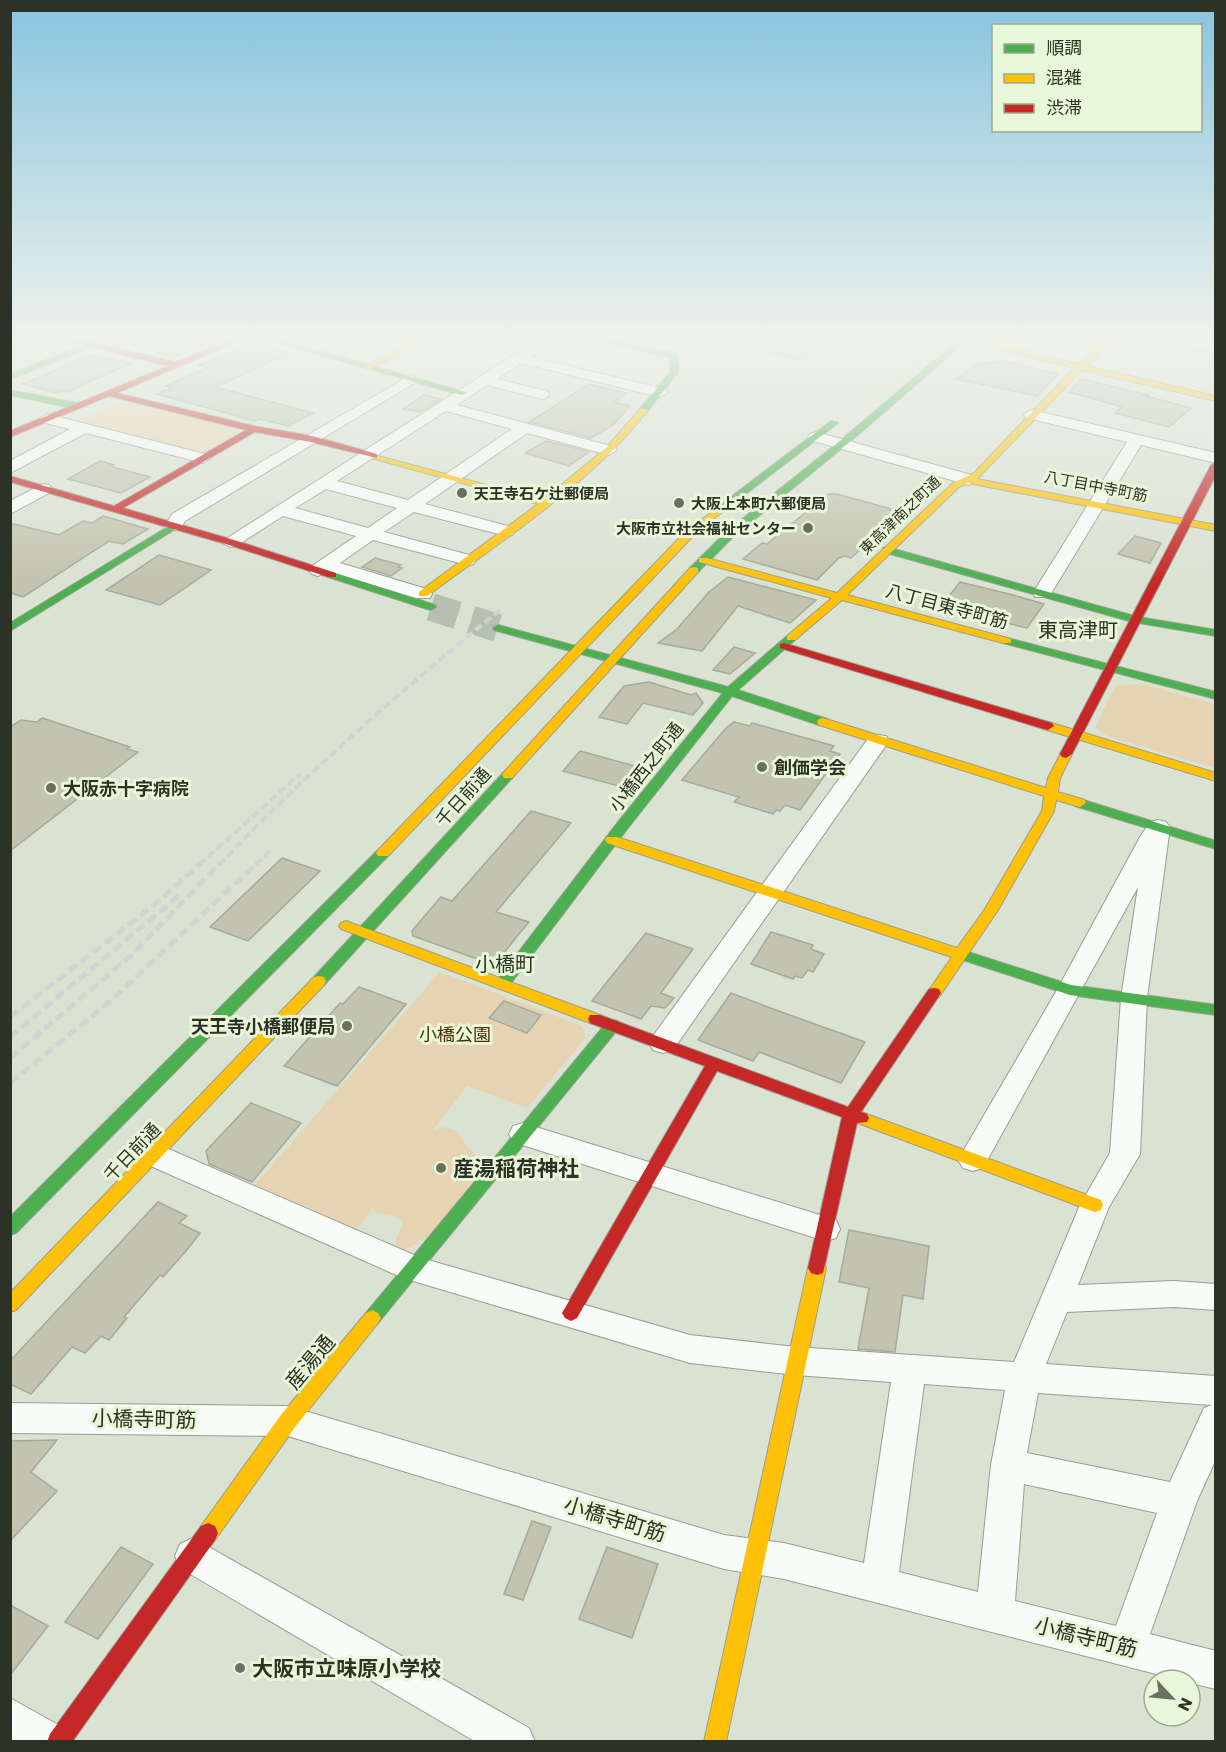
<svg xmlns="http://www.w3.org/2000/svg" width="1226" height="1752" font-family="Poppins,'Noto Sans JP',sans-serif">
	<rect width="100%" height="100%" fill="#dae2d2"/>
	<!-- green -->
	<path fill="#e6d3b2" d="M925,353L931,354L872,406L868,405Z
		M128,402L237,429L238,434L205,453H194L77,424L76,421L120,403Z
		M1141,684L1215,704V768L1108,736L1095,728L1115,686Z
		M440,972L582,1026L586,1037L527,1108L467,1086L432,1131L442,1127L457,1131L465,1144L487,1167L432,1234L397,1254L396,1239L403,1222L394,1216L376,1213L373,1207L357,1229L303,1205L287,1207L273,1192L255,1185Z"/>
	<!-- building -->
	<path fill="#c3c4af" stroke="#a6a99c" stroke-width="1.5" d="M116,338H219L175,357L114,341Z
		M738,338H832L798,360L737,344Z
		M253,340L257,344L291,353L215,387L313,413L288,426L260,419L255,421L157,394L171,388L165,386L207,368L199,365L250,344Z
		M90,355L131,363L68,392L62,391L56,393L23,384Z
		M1006,361L1058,374L1037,396L957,379L979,363Z
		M1081,379L1148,395L1146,396L1191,408L1169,427L1115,413L1122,407L1069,392Z
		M589,384L627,393L614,402L630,406L613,425L591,438L529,422Z
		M424,395L441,399L420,412L403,409Z
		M546,441L579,449L589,452L569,466L525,453Z
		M100,461L114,465L113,467L150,477L121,493L68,479Z
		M828,494H837L895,510L892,512L900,514L851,558L844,556L839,558L817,580L743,559L762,543L767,544Z
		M103,516L148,529L123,544L109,541L23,597L10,593V523L59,535L83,521L92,523Z
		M1135,536L1161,543L1150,563L1118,554Z
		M159,555L211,570L160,605L106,590Z
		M375,558L401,565L398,567L402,568L391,576L362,567Z
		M728,577L816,600L790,623L738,606L702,651L658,643L677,629L709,592Z
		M960,582L1013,595L1044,604L1027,628L941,606Z
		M734,647L755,653L730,674L713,670Z
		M649,682L691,695L696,693L703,703L693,715L643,703L627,724L599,717L624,686Z
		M42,718L130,747L127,749L138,752L10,851V727L21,720L37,722Z
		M734,722L750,726L752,723L834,746L830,751L840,754L800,810L785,805L780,811L776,810L773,814L734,802L739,797L682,780L726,728Z
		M580,751L642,768L626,788L563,771Z
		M531,811L571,823L496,912L529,922L494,965L413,936L412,931L441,897L452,901Z
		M282,858L320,871L248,941L210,927Z
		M771,932L813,945L811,949L824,954L813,972L808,970L802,978L795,976L793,979L751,964Z
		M646,933L693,949L661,993L674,998L665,1008L651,1006L641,1019L592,1001Z
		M359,987L406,1004L337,1086L284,1066L340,1003L343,1004Z
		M731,993L784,1013L865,1042L841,1083L759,1052L753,1061L698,1040Z
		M504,1001L541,1015L527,1033L489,1018Z
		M251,1103L301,1123L252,1182L209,1164L206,1151Z
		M158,1202L187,1216L179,1223L200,1233L186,1251L163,1277L160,1275L124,1317L127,1318L109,1340L101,1336L85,1353L72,1347L31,1394L10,1384V1361Z
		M849,1230L929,1246L923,1299L903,1295L895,1352L858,1349L869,1288L839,1282Z
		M57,1440L31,1472L57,1491L10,1541V1441Z
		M532,1521L551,1527L523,1600L504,1594Z
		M121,1547L153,1564L98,1639L65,1622Z
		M607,1547L658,1564L632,1638L579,1619Z
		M10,1605L48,1626L10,1675Z"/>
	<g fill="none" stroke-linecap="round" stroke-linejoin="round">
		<!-- secondary-tunnel -->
		<path stroke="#b7bfb0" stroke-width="28" stroke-dasharray="28 14" stroke-linecap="butt" d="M431,607L498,628"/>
		<defs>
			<path id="street" d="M541,338H558L531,357L665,389L668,392L660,397L521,363L497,379L547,391L550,394L547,397L542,399L487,385L457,405L615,447L617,450L609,455L527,433L425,504L512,527L515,531L512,535L506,536L414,512L384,532L473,556L476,560L473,564L467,565L373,540L340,563L430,590L432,594L430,598H416L328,571L318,576L312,574L309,570L312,566L356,536L283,516L236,546L230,547L221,542ZM446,411L512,429L408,500L337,481ZM326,489L397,508L368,528L295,508Z
				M1157,338H1185L1216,345V353L1159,341Z
				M411,375L418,379L416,382L185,521L180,530H168L165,526L172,514Z
				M1032,410L1216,453V463L1141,445L1049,597H1035L1033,593L1127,442L1027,418L1024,415L1027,412Z
				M47,414L209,455L211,458L203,463L86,433L10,473V461L70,429L41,422L39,419Z
				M816,432L975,476L977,480L969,485L810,440L808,437L810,434Z
				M43,484L49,485L51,489L49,493L10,514V501Z
				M878,735L886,736L889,741L673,1050L663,1053L653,1050L649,1043L653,1036L870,736Z
				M1158,820L1166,822L1170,827L1147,998L1140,1154L1109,1207L1078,1285L1174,1281L1216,1284V1310L1174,1307L1067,1312L1046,1364L1216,1376V1459L1197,1501L1150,1634L1216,1651V1689L1190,1683V1680H1180L784,1579L724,1569L288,1436L10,1433V1403L288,1406L724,1535L784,1543L864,1563L891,1382L796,1375L690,1363L403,1278L144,1163L139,1155L144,1147L154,1144L164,1147L421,1258L690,1335L796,1347L1014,1362L1080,1205L1110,1153L1121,998L1138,887L983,1168L973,1171L963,1168L958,1160L1057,990L1140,837L1150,822ZM924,1384L1005,1390L991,1465L978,1592L899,1572ZM1038,1393L1212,1405L1204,1408L1170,1482L1027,1453ZM1024,1484L1157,1513L1116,1626L1015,1601Z
				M523,1123L836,1220L840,1229L836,1238L825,1241L513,1142L509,1134L513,1126Z
				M193,1538L529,1728L535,1742H476L180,1568L175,1556L180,1544Z
				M10,1698L64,1728L70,1742L10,1741Z"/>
			<path id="fast" d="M261,338H274L468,393L461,395Z
				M587,338H603L678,354V372L647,412H641V408L670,372L671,358Z
				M961,338H970L846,445L734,536L698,572H690V568L726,532L840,441Z
				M92,342L99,344L10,379V374Z
				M10,390L77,403L81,406L77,409L10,395Z
				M831,421L838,423L721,513H715V509Z
				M174,523L177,524V528L10,631V623Z
				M887,547L1138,617L1216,630V636L1133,622L883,552V548Z
				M332,572L435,605L436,607L431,610L427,609L328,577L327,575Z
				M498,625L728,687L787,636H795V640L738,690L827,719L829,722L827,725H819L732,696L628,828L508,987H498L496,983L498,979L618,822L723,693L494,630L493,628Z
				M1007,638L1216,692V699L1003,643V639Z
				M508,771L514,775L512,778L324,985H314L312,981L314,977L504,772Z
				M1080,799L1216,841V849L1075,806L1074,803Z
				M383,849L388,850L390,853L388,856L16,1233L10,1235V1217L378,850Z
				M962,950L1071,985L1216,1005V1015L1070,995L957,958L955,955Z
				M613,1020L618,1021L621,1025L618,1029L378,1323L372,1326L366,1323L363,1318L366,1313L608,1021Z"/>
			<path id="slow" d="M417,338H427L372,369L365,367Z
				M953,338H968L1079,364L1109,338H1118L1087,366L1216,396V401L1082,370L977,479L1216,525V531L968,483L959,487L847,595L1011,639V643H1003L842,600L795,640H787V636L832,598L699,562V558H707L837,593L953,483L974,473L1074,368Z
				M641,408L648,410C589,486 503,539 427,596H419V592L538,504L371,458V454L543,500L606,448Z
				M718,508L723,511L721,513L697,532L388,856H378L376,853L378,850L689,528Z
				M694,567L698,568V572L512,778H504L502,775L504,772L690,568Z
				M823,718L1046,788L1048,778L1062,751L1066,750L1072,754L1060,778L1058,792L1085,800L1086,803L1080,807L1056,800L1054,811L998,910L939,997H929L927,993L952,957L607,843L605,840L607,837H617L957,948L985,909L1042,811L1044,796L819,725L817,722L819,719Z
				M1048,722L1216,773V781L1044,729L1042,726L1044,723Z
				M346,921L600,1015L602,1019L600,1023H590L341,929L339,926L341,923Z
				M319,976L324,977L326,981L324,985L16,1310L10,1312V1293L314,977Z
				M861,1112L1101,1200L1103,1205L1101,1210L1095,1212L1089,1210L855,1122L853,1118L855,1114Z
				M817,1261L823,1263L826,1268L726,1742H704L808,1268L811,1263Z
				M372,1310L378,1313L381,1318L378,1323L295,1427L215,1540L208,1543L201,1540L198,1533L201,1526L281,1415L366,1313Z"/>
			<path id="jam" d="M57,338H72L176,362L235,338H246L117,393L254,426L312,436L377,454V458L311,442L255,432L123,508L234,540L336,573V577H328L226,544L10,482V476L114,506L246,430L109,396L10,437V431L168,366Z
				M1216,462V475L1072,754L1066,758L1062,757L1060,754L1211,465Z
				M784,643L1052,723L1054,726L1048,730L1044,729L780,648V644Z
				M934,988L939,989L941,993L861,1112L867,1114L869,1118L867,1122L857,1123L823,1273L817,1275L811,1273L808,1268L842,1117L717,1071L577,1318L571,1321L565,1318L562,1313L565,1308L705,1066L590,1023L588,1019L590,1015H600L848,1107L929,989Z
				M208,1523L215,1526L218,1533L215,1540L72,1742H47L50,1734L201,1526Z"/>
		</defs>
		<!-- street casing -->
		<use href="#street" stroke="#989e92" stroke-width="2"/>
		<!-- fast casing -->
		<use href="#fast" stroke="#989e92" stroke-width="2"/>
		<!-- slow casing -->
		<use href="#slow" stroke="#989e92" stroke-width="2"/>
		<!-- jam casing -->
		<use href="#jam" stroke="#989e92" stroke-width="2"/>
		<!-- street -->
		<use href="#street" fill="#f9fbf8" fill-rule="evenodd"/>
		<!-- fast -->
		<use href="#fast" fill="#4caf50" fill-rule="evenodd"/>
		<!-- slow -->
		<use href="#slow" fill="#ffc107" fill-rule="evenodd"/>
		<!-- jam -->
		<use href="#jam" fill="#c62828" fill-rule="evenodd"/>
		<!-- rail-far1 -->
		<path stroke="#d2d4cf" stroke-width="4" stroke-dasharray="8 4" stroke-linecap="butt" d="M199,865L300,774
			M219,865C306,773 402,690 500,610
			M256,865L270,851"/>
		<!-- rail -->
		<path stroke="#d2d4cf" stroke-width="5" stroke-dasharray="10 5" stroke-linecap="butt" d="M10,1017L154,905L201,863
			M10,1037L181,894
			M10,1058L132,955L220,863
			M10,1083L114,998L257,863"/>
	</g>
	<!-- sky -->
	<linearGradient id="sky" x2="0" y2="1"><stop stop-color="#88c4df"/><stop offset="0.58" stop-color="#eef2eb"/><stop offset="1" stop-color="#eef2eb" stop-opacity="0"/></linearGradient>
	<rect width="1226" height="583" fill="url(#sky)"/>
	<!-- markers -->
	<g fill="#697062" stroke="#e8f7d8" stroke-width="2">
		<circle cx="462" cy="493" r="6"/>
		<circle cx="679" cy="503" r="6"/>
		<circle cx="808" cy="528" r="6"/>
		<circle cx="762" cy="767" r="6"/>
		<circle cx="51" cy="788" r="6"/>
		<circle cx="347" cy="1026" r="6"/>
		<circle cx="441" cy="1168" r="6"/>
		<circle cx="240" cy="1668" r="6"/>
	</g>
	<g text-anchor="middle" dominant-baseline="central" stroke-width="6" stroke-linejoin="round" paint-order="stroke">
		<!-- far-street labels -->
		<g font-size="15" fill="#2c3226" stroke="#e8f7d8">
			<text transform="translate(1096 486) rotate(11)">八丁目中寺町筋</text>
			<text transform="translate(900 515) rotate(-44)">東高津南之町通</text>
		</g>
		<!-- far-poi labels -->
		<g font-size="15" font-weight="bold" fill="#2c3226" stroke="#e8f7d8" text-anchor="start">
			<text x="474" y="493">天王寺石ケ辻郵便局</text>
			<text x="691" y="503">大阪上本町六郵便局</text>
			<text x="796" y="528" text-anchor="end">大阪市立社会福祉センター</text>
		</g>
		<!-- street labels -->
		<g font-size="18" fill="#2c3226" stroke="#e8f7d8">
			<text transform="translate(947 606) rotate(15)">八丁目東寺町筋</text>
			<text transform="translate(646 767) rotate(-52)">小橋西之町通</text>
			<text transform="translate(463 797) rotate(-48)">千日前通</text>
			<text transform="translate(132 1152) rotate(-46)">千日前通</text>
		</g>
		<!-- poi labels -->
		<g font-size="18" font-weight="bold" fill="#2c3226" stroke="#e8f7d8" text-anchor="start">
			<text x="774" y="767">創価学会</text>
			<text x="63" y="788">大阪赤十字病院</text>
			<text x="335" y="1026" text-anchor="end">天王寺小橋郵便局</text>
		</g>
		<!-- park labels -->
		<g font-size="18" fill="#4e2e00" stroke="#e8f7d8">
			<text x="455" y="1034">小橋公園</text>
		</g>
		<!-- neighbourhood labels -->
		<g font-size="20" fill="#2c3226" stroke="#e8f7d8">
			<text x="1078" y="630">東高津町</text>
			<text x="505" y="964">小橋町</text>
		</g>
		<!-- near-poi labels -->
		<g font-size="21" font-weight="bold" fill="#2c3226" stroke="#e8f7d8" text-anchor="start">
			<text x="453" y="1168">産湯稲荷神社</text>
			<text x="252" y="1668">大阪市立味原小学校</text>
		</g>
		<!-- near-street labels -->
		<g font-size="21" fill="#2c3226" stroke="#e8f7d8">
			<text transform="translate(310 1362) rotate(-50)">産湯通</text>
			<text transform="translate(144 1419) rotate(1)">小橋寺町筋</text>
			<text transform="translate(615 1519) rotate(17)">小橋寺町筋</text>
			<text transform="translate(1086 1637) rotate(14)">小橋寺町筋</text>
		</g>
	</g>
	<!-- border -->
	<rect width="1226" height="1752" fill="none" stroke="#2c3226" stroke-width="24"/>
	<!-- legend -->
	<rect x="992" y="24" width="210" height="108" fill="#e8f7d8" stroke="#9da891" stroke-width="1.5"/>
	<rect x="1004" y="44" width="30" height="9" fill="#4caf50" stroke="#9da891" stroke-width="1.5"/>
	<text x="1046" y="54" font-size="18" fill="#2c3226">順調</text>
	<rect x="1004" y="74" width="30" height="9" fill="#ffc107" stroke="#9da891" stroke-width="1.5"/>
	<text x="1046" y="84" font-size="18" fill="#2c3226">混雑</text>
	<rect x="1004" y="104" width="30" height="9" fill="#c62828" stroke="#9da891" stroke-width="1.5"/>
	<text x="1046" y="114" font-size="18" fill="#2c3226">渋滞</text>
	<!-- north arrow -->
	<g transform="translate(1172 1698) rotate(116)"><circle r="28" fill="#e8f7d8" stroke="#9da891" stroke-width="1.5"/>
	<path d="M0-4.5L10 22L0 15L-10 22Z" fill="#697062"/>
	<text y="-9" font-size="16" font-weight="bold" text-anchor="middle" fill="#2c3226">N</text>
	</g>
</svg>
